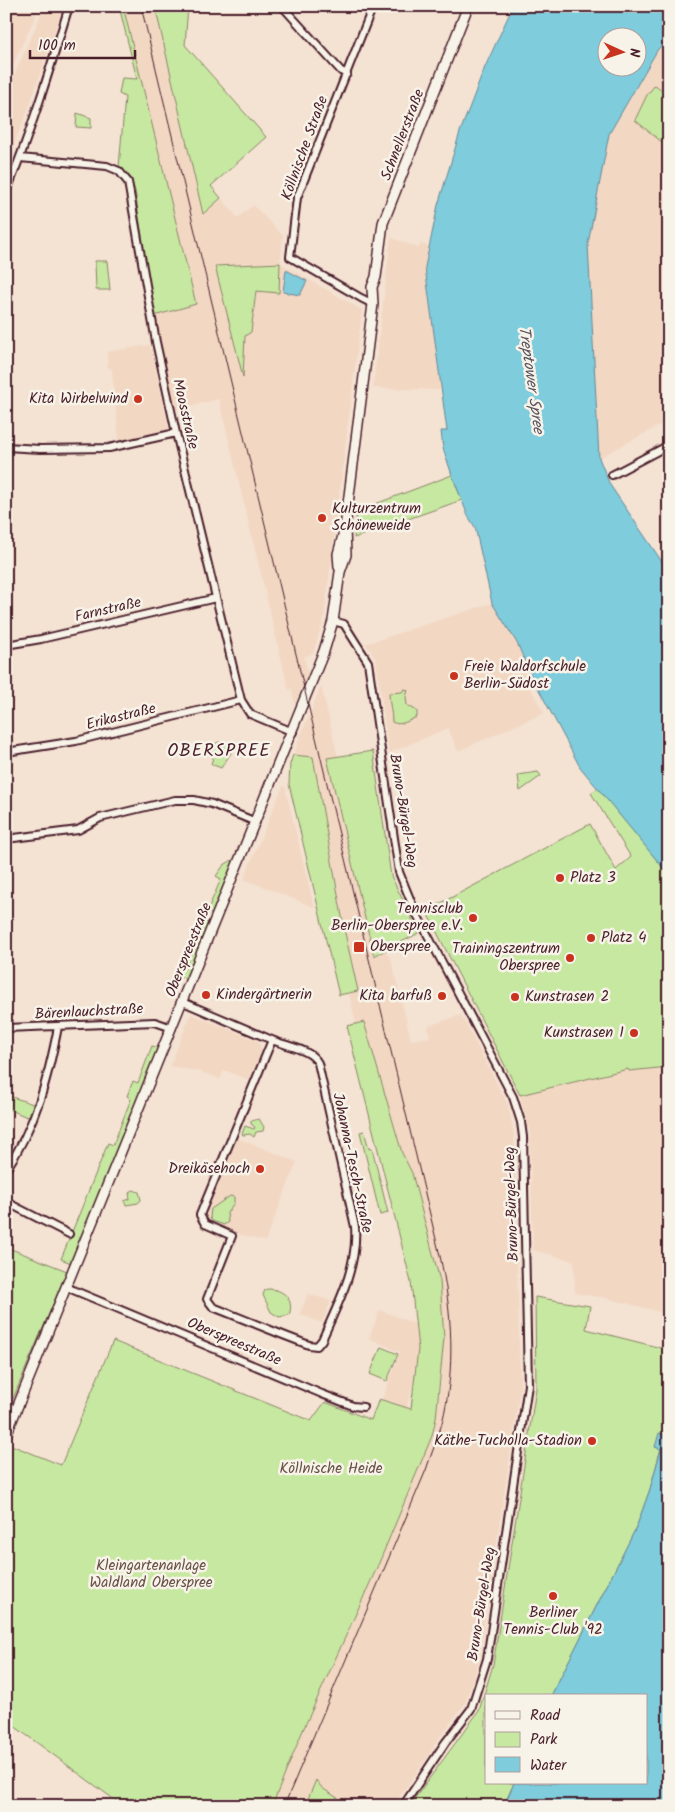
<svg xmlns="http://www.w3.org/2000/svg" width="675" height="1812" font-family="Kalam,sans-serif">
	<rect width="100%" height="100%" fill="#f4e2d2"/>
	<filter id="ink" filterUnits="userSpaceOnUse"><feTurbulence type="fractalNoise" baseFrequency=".02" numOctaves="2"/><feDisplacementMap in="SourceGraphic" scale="10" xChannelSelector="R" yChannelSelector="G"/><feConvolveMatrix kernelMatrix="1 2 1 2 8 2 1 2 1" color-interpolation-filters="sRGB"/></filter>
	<g filter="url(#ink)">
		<!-- built -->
		<path fill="#f2d7c3" d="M8,6H40L6,79V10Z
			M45,6H63L28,110L6,163V94Z
			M123,6H155L203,213L221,198L238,218L253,205L283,236L280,263L362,310L324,618L313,653L304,657L308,673L295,704L291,687L289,691L219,399L174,410L154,316L196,303Z
			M669,40V420L599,458L588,244L609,134L658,49Z
			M391,238L419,248L420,244L430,246L425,267L441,390L373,388Z
			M150,345L168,426L167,430L119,440L112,370L108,367L107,352Z
			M492,603L517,643L530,673L527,683L544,713L458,751L448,728L389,753L376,659L366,644Z
			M321,686L338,757L327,759L374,956L385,951L391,959L411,1040L430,1037L428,1026L461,1015L508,1105L514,1136L520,1388L479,1660L465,1703L434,1745L429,1755L393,1806H350L322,1788L316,1781L305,1806H272L303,1730L379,1563L432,1436L440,1391L444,1338L440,1281L416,1188L412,1173L402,1153L364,1022L356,1023L349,993L358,991L345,933L313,757L293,755Z
			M283,786L285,787L314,907L244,879Z
			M191,1014L258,1041L262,1050L250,1080L224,1070L220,1079L201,1072L170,1066Z
			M669,1067V1314L606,1298L575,1293L574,1261L533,1250L530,1133L520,1095L629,1069L630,1071Z
			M237,1138L297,1162L265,1241L238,1234L208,1222L205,1217Z
			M308,1294L331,1301L322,1323L300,1314Z
			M380,1310L417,1325L418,1349L416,1376L406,1409L382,1400L400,1352L369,1338Z"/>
		<!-- green -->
		<path fill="#c7e8a1" stroke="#888466" d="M119,6H123L196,304L154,316L135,191L131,178L119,167L125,97L119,94L122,78L137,79Z
			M155,6H188L185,45L266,137L211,186L221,198L203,214Z
			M655,85L669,95V148L635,120L647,95Z
			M77,113L91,118V128L76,127Z
			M95,261H107L110,290H96Z
			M280,263L279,293L256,291L251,332L245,336L243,377L215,266Z
			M452,475L462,500L354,538L357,511Z
			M404,689L408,690L406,697L407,705L417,711V717C409,720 401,727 392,722C392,712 389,703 389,693L402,692Z
			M219,742L228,745L231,753L221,768L211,764L213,758L212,749L215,744Z
			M373,751L391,876L419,933L374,956L327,758Z
			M293,755L313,757L345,933L358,991L339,995L289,784L290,764Z
			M538,772L541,776L520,791L518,775Z
			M598,788L669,875V1067L629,1071L628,1069L520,1095L426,911L590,824L616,870L631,857L591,793Z
			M234,859L236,862L213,914L205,913V906L209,907L221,879L216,876L224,865Z
			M200,919L207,922L209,927L186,979L176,974L179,967L185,969L194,945L189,942L192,935L197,937L203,923L198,921Z
			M364,1022L402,1153L412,1173L440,1281L444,1338L436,1418L432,1436L379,1563L303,1730L272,1806H123L6,1720V1443L61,1465L113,1341L311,1421L325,1402L371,1420L379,1399L411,1409L418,1349L411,1282L347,1026Z
			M152,1046L159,1048L71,1263L61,1259L108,1143L113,1145L131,1099L127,1096L133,1081L138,1083Z
			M6,1095L33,1104L34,1107L30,1115L27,1117L6,1108Z
			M259,1119L264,1127L263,1131L256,1132L254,1137L250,1134L243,1135L242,1134L245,1126L254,1129L255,1127L251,1124V1121Z
			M364,1131L369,1149L372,1148L388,1213L380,1215L360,1132Z
			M133,1190L139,1192L141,1200L138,1203L126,1205L124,1201L130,1199L129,1193Z
			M230,1196L234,1197V1203L227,1213L228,1222L224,1225L212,1221L210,1218L211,1209Z
			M6,1247L67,1271L6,1415Z
			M268,1289C283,1289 295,1299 289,1315L279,1317L271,1312L263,1295L265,1290Z
			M535,1297L590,1306L586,1329L669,1350V1421L665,1435L655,1447L661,1448L650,1489L636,1528L551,1696H486V1783H514L504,1806H409L479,1711L493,1665L536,1389Z
			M381,1347L398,1354L387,1381L370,1374Z
			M316,1780L322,1788L350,1806H305Z"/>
		<!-- water -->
		<path fill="#7eccdc" stroke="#698795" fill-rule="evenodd" d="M513,6H669V40L658,49L609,134L588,244L599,458L610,485L669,572V875L580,767L530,673L517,643L492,603L475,527L468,516L452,475L443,448L441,431H447L425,267L438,205L460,132L485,67ZM608,38H638V68H608Z
			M286,270L307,281L300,295L283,292Z
			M669,1421V1806H504L514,1783H646V1696H551L636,1528L650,1489L661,1449L655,1447L659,1433L665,1435Z"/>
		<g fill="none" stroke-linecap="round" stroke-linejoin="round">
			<defs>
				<path id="street" d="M282,6L341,71L347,74
					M20,158L107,166L119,171L128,182L156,342L176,433L241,700L250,714L293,732
					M6,193C31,132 50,69 69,6
					M373,304L361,298L290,257L297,198L373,6
					M6,447L40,449L109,448L176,433
					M612,475L669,445
					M333,621L344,624L368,662L399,872L414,909L513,1097L521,1122L523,1137L528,1385L487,1659L471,1709L445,1743L403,1806
					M6,645L41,639L216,598
					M6,752L76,741L241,700
					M6,839L78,830L100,818L175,800H194L212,804L256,822
					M183,1002L272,1040L200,1215L205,1224L232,1236L207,1299L213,1307L283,1335L309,1345L317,1346L322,1340C338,1304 358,1267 355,1227L318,1063C311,1049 286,1046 272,1040
					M6,1028L155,1022L172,1028
					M6,1170C36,1125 48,1078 58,1027
					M6,1200L14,1206L69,1234
					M66,1287L322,1394L353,1406L363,1407"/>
				<path id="secondary" d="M339,567L338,554L345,528L373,304L372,287L376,277L383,223L468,6
					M6,1435L324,651L333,621L340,572L346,555L345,528"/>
			</defs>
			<!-- street casing -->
			<use href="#street" stroke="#4a1f2b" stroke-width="10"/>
			<!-- secondary casing -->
			<use href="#secondary" stroke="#4a1f2b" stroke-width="12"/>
			<!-- street -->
			<use href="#street" stroke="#f7f3e8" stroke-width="6"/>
			<!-- secondary -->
			<use href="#secondary" stroke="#f7f3e8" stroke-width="9"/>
			<!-- tram -->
			<path stroke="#4a1f2b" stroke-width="1" d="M141,6L440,1256C452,1311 456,1368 442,1423C438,1438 431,1454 426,1470L284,1806"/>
		</g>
	</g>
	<!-- markers -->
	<g fill="#c8321e" stroke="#f7f3e8" stroke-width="2">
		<circle cx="138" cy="399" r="5"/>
		<circle cx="322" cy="518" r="5"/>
		<circle cx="454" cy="676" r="5"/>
		<circle cx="560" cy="878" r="5"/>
		<circle cx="473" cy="918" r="5"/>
		<circle cx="591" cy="938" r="5"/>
		<rect x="353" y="941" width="12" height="12" rx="2.5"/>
		<circle cx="570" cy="958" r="5"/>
		<circle cx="206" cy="995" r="5"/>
		<circle cx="442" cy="996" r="5"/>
		<circle cx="515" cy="997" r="5"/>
		<circle cx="634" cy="1033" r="5"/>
		<circle cx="260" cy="1169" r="5"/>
		<circle cx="592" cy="1441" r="5"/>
		<circle cx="553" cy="1596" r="5"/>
	</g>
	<g text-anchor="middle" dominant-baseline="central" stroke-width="5" stroke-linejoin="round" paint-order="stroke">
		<!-- street labels -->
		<g font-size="15" fill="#4a1f2b" stroke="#f7f3e8">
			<text transform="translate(403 135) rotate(-69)">Schnellerstraße</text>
			<text transform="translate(305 148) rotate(-70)">Köllnische Straße</text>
			<text transform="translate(185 414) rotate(77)">Moosstraße</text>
			<text transform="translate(108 610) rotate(-13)">Farnstraße</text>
			<text transform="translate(121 717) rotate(-14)">Erikastraße</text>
			<text transform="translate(403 811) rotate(81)">Bruno-Bürgel-Weg</text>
			<text transform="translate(189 950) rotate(-68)">Oberspreestraße</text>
			<text transform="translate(89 1012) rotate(-3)">Bärenlauchstraße</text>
			<text transform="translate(352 1163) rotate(78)">Johanna-Tesch-Straße</text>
			<text transform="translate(512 1204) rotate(-92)">Bruno-Bürgel-Weg</text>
			<text transform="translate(234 1342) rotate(23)">Oberspreestraße</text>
			<text transform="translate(482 1604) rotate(-81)">Bruno-Bürgel-Weg</text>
		</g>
		<!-- poi labels -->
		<g font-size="15" fill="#4a1f2b" stroke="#f7f3e8" text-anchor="end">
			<text x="128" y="399">Kita Wirbelwind</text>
			<text x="332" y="509" text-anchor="start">Kulturzentrum<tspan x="332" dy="17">Schöneweide</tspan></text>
			<text x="464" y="667" text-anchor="start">Freie Waldorfschule<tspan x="464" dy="17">Berlin-Südost</tspan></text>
			<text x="570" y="878" text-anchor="start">Platz 3</text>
			<text x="463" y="909">Tennisclub<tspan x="463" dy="17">Berlin-Oberspree e.V.</tspan></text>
			<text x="601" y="938" text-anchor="start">Platz 4</text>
			<text x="370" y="947" text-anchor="start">Oberspree</text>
			<text x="560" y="949">Trainingszentrum<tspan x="560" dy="17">Oberspree</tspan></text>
			<text x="216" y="995" text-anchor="start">Kindergärtnerin</text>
			<text x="432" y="996">Kita barfuß</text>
			<text x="525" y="997" text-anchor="start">Kunstrasen 2</text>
			<text x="624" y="1033">Kunstrasen 1</text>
			<text x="250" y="1169">Dreikäsehoch</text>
			<text x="582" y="1441">Käthe-Tucholla-Stadion</text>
			<text x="553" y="1613" text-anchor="middle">Berliner<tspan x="553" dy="17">Tennis-Club '92</tspan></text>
		</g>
		<!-- park labels -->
		<g font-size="15" fill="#695148" stroke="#f7f3e8">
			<text x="331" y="1469">Köllnische Heide</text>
			<text x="151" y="1566">Kleingartenanlage<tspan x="151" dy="17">Waldland Oberspree</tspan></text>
		</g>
		<!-- water labels -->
		<g font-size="16" font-style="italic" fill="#5a5360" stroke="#f7f3e8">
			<text transform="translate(531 380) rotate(82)">Treptower Spree</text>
		</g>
		<!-- quarter labels -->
		<g font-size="18" letter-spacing="1" fill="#4a1f2b" stroke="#f7f3e8">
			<text x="219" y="751">OBERSPREE</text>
		</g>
	</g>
	<!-- margin -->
	<rect width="675" height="1812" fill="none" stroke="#f7f3e8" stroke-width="25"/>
	<rect x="12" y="12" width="650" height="1787" fill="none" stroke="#4a1f2b" stroke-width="2" filter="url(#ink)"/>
	<!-- legend -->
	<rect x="485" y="1694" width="162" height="90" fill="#f7f3e8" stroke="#b29e9c"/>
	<rect x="495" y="1711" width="25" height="8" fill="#f7f3e8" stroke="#b29e9c"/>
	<text x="530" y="1720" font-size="15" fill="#4a1f2b">Road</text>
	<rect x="495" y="1732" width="25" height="15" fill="#c7e8a1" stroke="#b29e9c"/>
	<text x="530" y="1744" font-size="15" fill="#4a1f2b">Park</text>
	<rect x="495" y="1757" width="25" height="15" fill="#7eccdc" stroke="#b29e9c"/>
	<text x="530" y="1770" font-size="15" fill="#4a1f2b">Water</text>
	<!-- north arrow -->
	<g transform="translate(622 52) rotate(93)"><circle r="24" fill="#f7f3e8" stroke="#b29e9c"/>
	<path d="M0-4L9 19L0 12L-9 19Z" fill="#c8321e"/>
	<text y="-8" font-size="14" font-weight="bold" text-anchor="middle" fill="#4a1f2b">N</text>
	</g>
	<!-- scale -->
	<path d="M30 50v8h105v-8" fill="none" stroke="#4a1f2b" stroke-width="2.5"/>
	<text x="38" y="50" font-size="15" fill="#4a1f2b" stroke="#f7f3e8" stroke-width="4" paint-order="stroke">100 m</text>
</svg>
